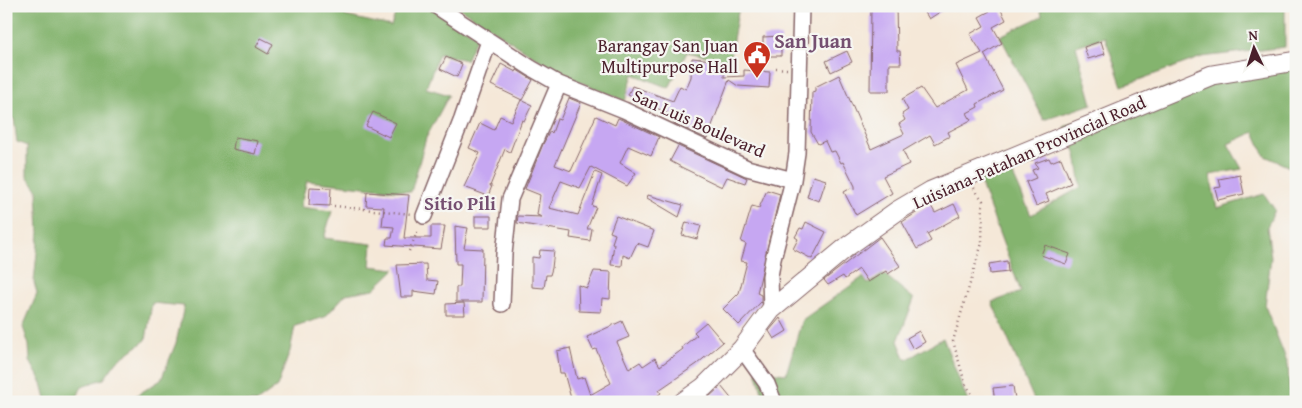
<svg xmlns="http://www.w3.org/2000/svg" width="1302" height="408" font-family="'Gentium Book Plus',serif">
	<rect width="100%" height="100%" fill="#f6f6f2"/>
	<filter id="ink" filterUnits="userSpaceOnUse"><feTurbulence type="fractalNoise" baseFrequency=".02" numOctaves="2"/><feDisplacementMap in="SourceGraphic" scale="10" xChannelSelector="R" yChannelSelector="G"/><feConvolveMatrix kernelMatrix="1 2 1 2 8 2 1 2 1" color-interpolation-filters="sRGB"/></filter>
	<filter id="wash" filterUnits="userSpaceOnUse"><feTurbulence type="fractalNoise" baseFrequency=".0096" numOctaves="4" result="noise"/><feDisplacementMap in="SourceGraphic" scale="20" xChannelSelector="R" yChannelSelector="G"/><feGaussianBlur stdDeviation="1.12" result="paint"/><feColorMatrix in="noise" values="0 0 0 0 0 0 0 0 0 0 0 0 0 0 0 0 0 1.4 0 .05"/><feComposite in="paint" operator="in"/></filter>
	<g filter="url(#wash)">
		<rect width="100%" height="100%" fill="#f5e8d8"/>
		<!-- forest -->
		<path fill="#84b46e" stroke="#676a4c" d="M6,6H348L345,16L391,26L398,6H431L477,36L466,60L439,54L426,88L449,95L426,138L411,192L307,181L300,207L332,211L324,238L372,244L370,266L395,269L374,289L346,294L325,317L295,326L290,351L277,387L256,402H126L161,380L176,343L184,306L152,303L146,340L117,361L104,379L82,386L75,402H47L42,383L30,361L29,345L23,327L37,294L34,282L39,233L37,189L27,176V146L17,142L14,119L6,113Z
			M456,6H791V14L739,7L729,61L687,52L669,88L633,74L625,101L561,74Z
			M1040,6H1285V47L1202,57L1122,86L1105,37L1076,46L1092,104L1044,120L1000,36L1042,16Z
			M1296,61V170L1265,156L1254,132L1228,144L1242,169L1210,175L1217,208L1264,194L1275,210L1267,227L1271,257L1265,306L1288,364L1290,402H1035L992,302L1021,292L975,168L1005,157L1031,215L1081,187L1076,154L1064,127L1144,93Z
			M884,274L914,299L898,341L906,360L943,338L968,402H765L756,371L786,374L802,320L863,277L868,284Z"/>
		<g id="blocks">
			<!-- building -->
			<path fill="#c6a7f2" d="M871,6H896L897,51H900L901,64H889V91H870Z
				M921,6H949L929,19Z
				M999,6L1006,20L993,27L1002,43L984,54L1003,90L977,104L978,107L967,113L971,120L948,132L950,136L935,144L930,135L903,151L909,164L883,176L892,193L856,215L844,192L851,188L855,189V186L843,162L841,163L835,151L830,152L825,141L818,144L811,132L812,92L815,91V87L839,75L871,149L904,134L899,124L905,120L902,114L908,110L902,99L921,88L935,108L968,90L956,65L982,53L970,34L984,26L979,17Z
				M781,36V56H763V37Z
				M261,38L273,44L268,54L256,47Z
				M1101,41L1105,54L1088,59L1084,47Z
				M847,51L852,62L831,72L826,61Z
				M446,57L462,64L457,77L440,69Z
				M692,58L714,60V64H724V77L744,76V70L770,72L769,88L738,86L729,80L707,139L682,127L685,121L628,95L632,86L673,101L680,86L686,89L691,77Z
				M501,64L516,72L517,70L533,80L522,100L491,85Z
				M569,98L581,103L555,165L571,171L596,116L615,125L618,118L659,137L651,156L628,146L620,163L636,173L627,186L591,167L580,188L561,181L549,208L578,215L595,172L602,175L592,206L596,207L587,229H592L590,241L570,238L571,232L517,223L518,216L542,217L537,215L540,195L525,189L543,144L550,131L552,133L557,119L560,120Z
				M521,100L532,105L524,121L522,120L510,152L505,149L490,186H492L488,196L464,187L480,153L469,148L480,123L494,130L500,116L511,121Z
				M373,112L396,123L389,137L366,126Z
				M235,137L258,141L255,154L233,149Z
				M678,146L747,178L745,183L727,177L722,187L683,168L670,161Z
				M1049,158L1051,162L1061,158L1071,183L1046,194L1049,201L1036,206L1026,182L1036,178L1032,170L1038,168L1035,163Z
				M1240,175L1244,194L1218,200L1215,188L1221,187L1219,179Z
				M813,176L826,180L819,201L807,197Z
				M310,187L331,188L330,206L309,205Z
				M767,190L780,194L757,293L761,295V302L739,325L723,309L739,293L747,262L741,261L746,244L741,242L752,206L759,208Z
				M367,192L409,195L404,238H431V226H445L441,249L386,245L387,238H392L394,227L382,226L384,207L366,206Z
				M648,195L683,205L679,217L647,198Z
				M930,204L935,213L954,204L960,216L927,234L931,241L917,249L902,222Z
				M475,216H491V227H475Z
				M616,216L654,231L648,247L637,243L630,258L623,255L622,266L611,265L614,244L612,243L615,234L610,232Z
				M686,222L701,226L697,239L682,235Z
				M806,222L826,232L812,259L793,249L798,239L795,237L800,228L803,229Z
				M455,226L468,228L464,248L483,249L482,302H456V287H460L461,264H456Z
				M880,237L900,266L888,274L886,271L868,282L859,269L845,279L843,276L828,285L824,280Z
				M1045,245L1070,254L1066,264L1041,255Z
				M540,250L554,251L552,268L550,275H546L544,288L532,287V257L539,258Z
				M1007,261L1008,272L990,274L989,264Z
				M426,264L427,280L438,281L436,294L413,291V297H401L397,265Z
				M594,271L611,272L610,299L602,298L601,312L579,311L578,285L587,288Z
				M464,303L465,315H446V304Z
				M780,318L787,331L774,339L769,331Z
				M622,321L629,337L617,342L629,369L640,362L643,366L655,358L660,366L683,349L682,347L697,335L694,332L706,322L723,342L697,364L659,390L661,393L649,402H572L564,373H560L557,351L570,348L577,379L584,377L590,395L611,383L596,349L593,350L587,337Z
				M919,331L925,342L913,349L907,338Z
				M721,386L734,402H711L708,398Z
				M1013,386L1015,399L995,402L993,388Z"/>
		</g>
	</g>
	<g filter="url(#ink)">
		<use href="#blocks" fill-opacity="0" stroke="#866568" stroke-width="1"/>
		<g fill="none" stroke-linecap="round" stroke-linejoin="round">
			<defs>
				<path id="minor" d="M436,6L531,68L559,84L624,110L747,168L793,180
					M424,216L462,119L489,41
					M502,304L504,254L510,199L559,84
					M771,310L770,276L773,259L793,180L797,153L801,6
					M742,349L767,384L774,402"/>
				<path id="tertiary" d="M683,402L704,387L742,349L771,310L848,246L897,211L931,191L1212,75L1296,61"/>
			</defs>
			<!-- minor casing -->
			<use href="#minor" stroke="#866568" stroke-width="18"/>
			<!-- tertiary casing -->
			<use href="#tertiary" stroke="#866568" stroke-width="21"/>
			<!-- path -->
			<path stroke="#866568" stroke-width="2.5" stroke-dasharray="1 4" stroke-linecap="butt" d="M776,68L787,69
				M974,188L983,201L982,243L953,341L965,383L977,402
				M334,206L412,214
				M409,251L419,228"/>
			<!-- minor -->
			<use href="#minor" stroke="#fff" stroke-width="15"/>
			<!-- tertiary -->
			<use href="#tertiary" stroke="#fff" stroke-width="19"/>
		</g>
	</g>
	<!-- icons -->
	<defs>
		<symbol id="civic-pin" viewBox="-11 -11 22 30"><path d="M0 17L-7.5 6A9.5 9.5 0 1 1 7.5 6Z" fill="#c8321e" stroke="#f6f6f2"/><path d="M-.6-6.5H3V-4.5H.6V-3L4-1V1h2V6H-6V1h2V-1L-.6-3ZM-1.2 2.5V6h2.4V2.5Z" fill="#fff"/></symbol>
	</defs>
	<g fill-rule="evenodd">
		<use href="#civic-pin" x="741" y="39" width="32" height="43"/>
	</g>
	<g text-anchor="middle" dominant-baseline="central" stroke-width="4.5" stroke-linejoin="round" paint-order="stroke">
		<!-- poi labels -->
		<g font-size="18" fill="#4a1f2b" stroke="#f6f6f2" text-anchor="end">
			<text x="738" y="45">Barangay San Juan<tspan x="738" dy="21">Multipurpose Hall</tspan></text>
		</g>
		<!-- street labels -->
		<g font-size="18" fill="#4a1f2b" stroke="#f6f6f2">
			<text transform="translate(699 123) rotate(24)">San Luis Boulevard</text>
			<text transform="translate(1029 152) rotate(-24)">Luisiana-Patahan Provincial Road</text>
		</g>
		<!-- neighbourhood labels -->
		<g font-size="19" font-weight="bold" fill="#754f71" stroke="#f6f6f2">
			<text x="460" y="203">Sitio Pili</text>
		</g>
		<!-- quarter labels -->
		<g font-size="20" font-weight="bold" fill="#754f71" stroke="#f6f6f2">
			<text x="813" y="40">San Juan</text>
		</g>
	</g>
	<!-- margin -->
	<rect width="1302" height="408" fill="none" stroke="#f6f6f2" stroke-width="25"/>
	<!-- north arrow -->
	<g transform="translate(1254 48) rotate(356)" stroke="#f6f6f2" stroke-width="4" paint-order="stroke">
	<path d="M0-4L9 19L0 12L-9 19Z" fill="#4a1f2b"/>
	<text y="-8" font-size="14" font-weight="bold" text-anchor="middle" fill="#4a1f2b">N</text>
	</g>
</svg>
